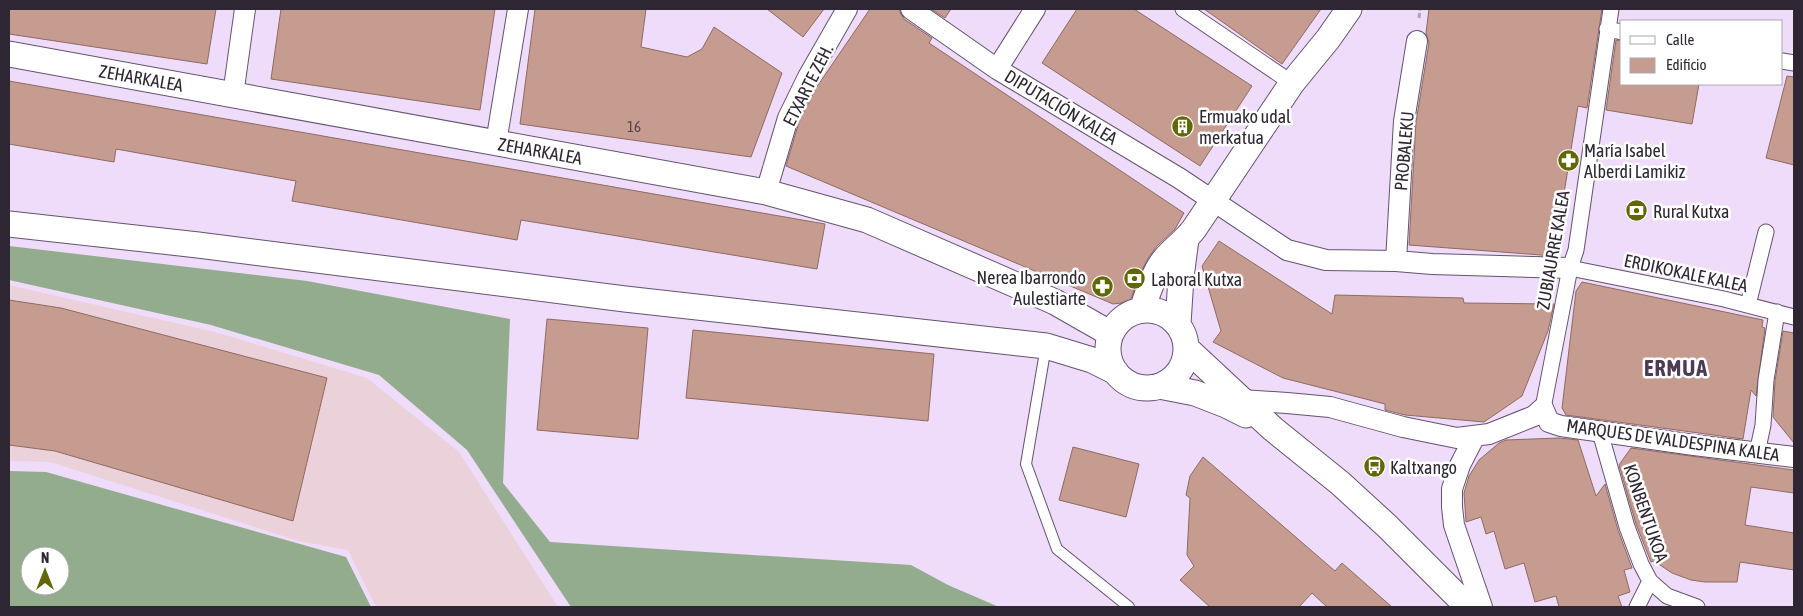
<svg xmlns="http://www.w3.org/2000/svg" width="1803" height="616" font-family="'Asap Condensed',sans-serif">
	<rect width="100%" height="100%" fill="#efdbfa"/>
	<!-- industrial -->
	<path fill="#ebd2da" d="M9,285L219,333L367,378L459,452L558,607H376L348,550L299,541L50,462L9,461Z"/>
	<!-- forest -->
	<path fill="#92ac8d" fill-rule="evenodd" d="M9,246L307,281L510,319L503,483L550,542L911,565L948,585L999,607H571L467,450L379,375L211,325L9,280Z
		M9,471L46,472L346,557L371,607H9ZM30,556H60V586H30Z"/>
	<!-- building -->
	<path fill="#c69b90" stroke="#8e6b62" d="M9,9H216L207,64L9,34Z
		M281,9H495L480,110L271,79Z
		M535,9H646L641,47L687,57L702,49L714,27L782,73L751,157L520,124Z
		M767,9H824L803,37Z
		M870,9H899L901,14L904,19L932,38L929,43L1184,213L1175,229L1157,246L1148,258L1138,278L1130,302L1113,304L786,166L799,122L816,88Z
		M931,9H951L945,18Z
		M1077,9H1134L1252,86L1200,166L1042,63Z
		M1204,9H1321L1282,64Z
		M1429,9H1602L1587,108L1578,106L1554,256L1409,245L1416,122L1429,43L1426,33Z
		M1616,40L1622,41V84H1699L1692,124L1606,110Z
		M1787,76L1794,77V165L1766,158Z
		M9,81L825,224L817,269L521,220L517,240L292,201L296,181L116,149L114,162L9,144Z
		M1219,241L1332,314L1335,295L1463,298L1464,303L1554,304L1548,331L1522,396L1484,422L1405,415L1385,410V404L1283,378L1213,342L1221,331L1202,266Z
		M1582,282L1763,320L1762,327L1765,328L1756,396L1751,390L1743,439L1566,415L1562,408L1576,291Z
		M9,300L61,308L327,378L293,521L55,451L9,445Z
		M547,319L648,328L638,439L537,430Z
		M693,330L934,354L928,421L686,398Z
		M1783,331L1794,333V443L1773,417L1775,381Z
		M1559,438L1578,440L1596,496L1605,484L1618,530L1632,568L1624,570L1630,592L1618,596L1622,607H1559L1556,596L1535,602L1524,563L1505,569L1494,531L1486,534L1481,517L1466,522L1464,493L1469,476L1479,460L1499,443L1506,440Z
		M1073,447L1139,464L1126,517L1059,500Z
		M1631,448L1794,470V493L1751,487L1745,525L1794,533V570L1740,562L1737,582H1705L1691,580L1672,573L1654,561L1651,562L1636,524L1619,465Z
		M1203,457L1335,571L1342,563L1392,607H1327L1312,593L1299,607H1210L1180,580L1194,566L1187,555L1190,498L1186,495L1190,476Z"/>
	<g fill="none" stroke-linecap="round" stroke-linejoin="round">
		<defs>
			<path id="service" d="M1046,346L1026,464L1057,549L1129,607"/>
			<path id="pedestrian" d="M1183,9L1292,83
				M1607,29L1622,32
				M1782,61L1794,63
				M1570,268L1724,299L1794,317
				M1748,305L1766,232
				M1543,408L1570,268L1576,250L1611,9
				M1600,432L1627,527L1641,564L1650,581L1667,596L1697,607
				M1757,453L1763,425L1766,380L1777,312
				M1637,607L1650,581"/>
			<path id="minor" d="M911,9L997,69L1179,178L1287,250L1326,260L1396,261L1432,264L1570,268
				M997,69L1035,9
				M233,95L245,9
				M496,143L518,9
				M766,192L788,118L808,77L847,9
				M1396,261L1404,121L1417,41
				M1241,400L1287,403L1330,407L1403,427L1457,438L1489,434L1534,416L1543,408L1549,422L1561,426L1694,445L1794,457
				M1475,436L1460,465L1452,489V507L1454,525L1482,607"/>
			<path id="tertiary" d="M9,54L766,192L867,220L1055,302L1111,334
				M9,224L198,245L625,299L1046,346L1092,360L1116,372
				M1142,310C1147,295 1154,272 1164,260C1173,249 1185,241 1194,229L1292,83L1328,39L1349,9
				M1108 349a39 39 0 1 1 78 0a39 39 0 1 1-78 0Z
				M1178,324L1181,277L1186,239
				M1186,348L1273,429L1340,483L1387,526L1468,607
				M1159,386L1195,393L1226,405L1246,415"/>
		</defs>
		<!-- service casing -->
		<use href="#service" stroke="#64536e" stroke-width="12"/>
		<!-- pedestrian casing -->
		<use href="#pedestrian" stroke="#64536e" stroke-width="17"/>
		<!-- minor casing -->
		<use href="#minor" stroke="#64536e" stroke-width="22"/>
		<!-- tertiary casing -->
		<use href="#tertiary" stroke="#64536e" stroke-width="27"/>
		<!-- path -->
		<path stroke="#b2a1ba" stroke-width="3" stroke-dasharray="5 2.5" stroke-linecap="butt" d="M1419,18L1420,9"/>
		<!-- service -->
		<use href="#service" stroke="#fff" stroke-width="10"/>
		<!-- pedestrian -->
		<use href="#pedestrian" stroke="#fff" stroke-width="15"/>
		<!-- minor -->
		<use href="#minor" stroke="#fff" stroke-width="20"/>
		<!-- tertiary -->
		<use href="#tertiary" stroke="#fff" stroke-width="25"/>
	</g>
	<!-- icons -->
	<defs>
		<symbol id="building-disc" viewBox="-11 -11 22 22"><circle r="9.5" fill="#616705" stroke="#fff"/><path d="M-4-6H4V6H1V3H-1V6H-4ZM-2.5-4.3h1.7v1.8h-1.7ZM.8-4.3h1.7v1.8H.8ZM-2.5-1h1.7V.8h-1.7ZM.8-1h1.7V.8H.8Z" fill="#fff"/></symbol>
		<symbol id="pharmacy-disc" viewBox="-11 -11 22 22"><circle r="9.5" fill="#616705" stroke="#fff"/><path d="M-2-6h4v4h4v4h-4v4h-4v-4h-4v-4h4Z" fill="#fff"/></symbol>
		<symbol id="bank-disc" viewBox="-11 -11 22 22"><circle r="9.5" fill="#616705" stroke="#fff"/><path d="M-6-4H6V4H-6ZM0-2.3a2.3 2.3 0 1 0 0 4.6a2.3 2.3 0 1 0 0-4.6Z" fill="#fff"/></symbol>
		<symbol id="bus-disc" viewBox="-11 -11 22 22"><circle r="9.5" fill="#616705" stroke="#fff"/><path d="M-5-6H5V4H4V6H2V4H-2V6H-4V4H-5ZM-3.5-4V0h7V-4ZM-3.5 1.2v1.5H-2V1.2ZM2 1.2v1.5H3.5V1.2Z" fill="#fff"/></symbol>
	</defs>
	<g fill-rule="evenodd">
		<use href="#building-disc" x="1170" y="114" width="25" height="25"/>
		<use href="#pharmacy-disc" x="1556" y="148" width="25" height="25"/>
		<use href="#bank-disc" x="1624" y="198" width="25" height="25"/>
		<use href="#bank-disc" x="1122" y="266" width="25" height="25"/>
		<use href="#pharmacy-disc" x="1090" y="274" width="25" height="25"/>
		<use href="#bus-disc" x="1362" y="454" width="25" height="25"/>
	</g>
	<g text-anchor="middle" dominant-baseline="central" stroke-width="5" stroke-linejoin="round" paint-order="stroke">
		<!-- number labels -->
		<g font-size="15" fill="#54434a">
			<text x="634" y="126">16</text>
		</g>
		<!-- street labels -->
		<g font-size="18" fill="#2e2632" stroke="#fff">
			<text transform="translate(141 78) rotate(10)">ZEHARKALEA</text>
			<text transform="translate(808 85) rotate(-63)">ETXARTE ZEH.</text>
			<text transform="translate(1061 107) rotate(31)">DIPUTACIÓN KALEA</text>
			<text transform="translate(540 151) rotate(10)">ZEHARKALEA</text>
			<text transform="translate(1404 151) rotate(-85)">PROBALEKU</text>
			<text transform="translate(1553 250) rotate(-80)">ZUBIAURRE KALEA</text>
			<text transform="translate(1686 273) rotate(12)">ERDIKOKALE KALEA</text>
			<text transform="translate(1673 440) rotate(8)">MARQUES DE VALDESPINA KALEA</text>
			<text transform="translate(1646 513) rotate(71)">KONBENTUKOA</text>
		</g>
		<!-- poi labels -->
		<g font-size="18" fill="#2e2632" stroke="#fff" text-anchor="start">
			<text x="1199" y="116">Ermuako udal<tspan x="1199" dy="21">merkatua</tspan></text>
			<text x="1584" y="150">María Isabel<tspan x="1584" dy="21">Alberdi Lamikiz</tspan></text>
			<text x="1653" y="211">Rural Kutxa</text>
			<text x="1086" y="277" text-anchor="end">Nerea Ibarrondo<tspan x="1086" dy="21">Aulestiarte</tspan></text>
			<text x="1151" y="279">Laboral Kutxa</text>
			<text x="1390" y="467">Kaltxango</text>
		</g>
		<!-- district labels -->
		<g font-size="22" font-weight="bold" letter-spacing="1" fill="#4b3b54" stroke="#fff">
			<text x="1676" y="368">ERMUA</text>
		</g>
	</g>
	<!-- border -->
	<rect width="1803" height="616" fill="none" stroke="#2e2632" stroke-width="20"/>
	<!-- legend -->
	<rect x="1620" y="20" width="162" height="65" fill="#ffffff" stroke="#aba8ad"/>
	<rect x="1630" y="36" width="25" height="8" fill="#ffffff" stroke="#aba8ad"/>
	<text x="1666" y="45" font-size="15" fill="#2e2632">Calle</text>
	<rect x="1630" y="58" width="25" height="15" fill="#c69b90" stroke="#aba8ad"/>
	<text x="1666" y="70" font-size="15" fill="#2e2632">Edificio</text>
	<!-- north arrow -->
	<g transform="translate(45 571)"><circle r="24" fill="#ffffff" stroke="#aba8ad"/>
	<path d="M0-4L9 19L0 12L-9 19Z" fill="#616705"/>
	<text y="-8" font-size="14" font-weight="bold" text-anchor="middle" fill="#2e2632">N</text>
	</g>
</svg>
